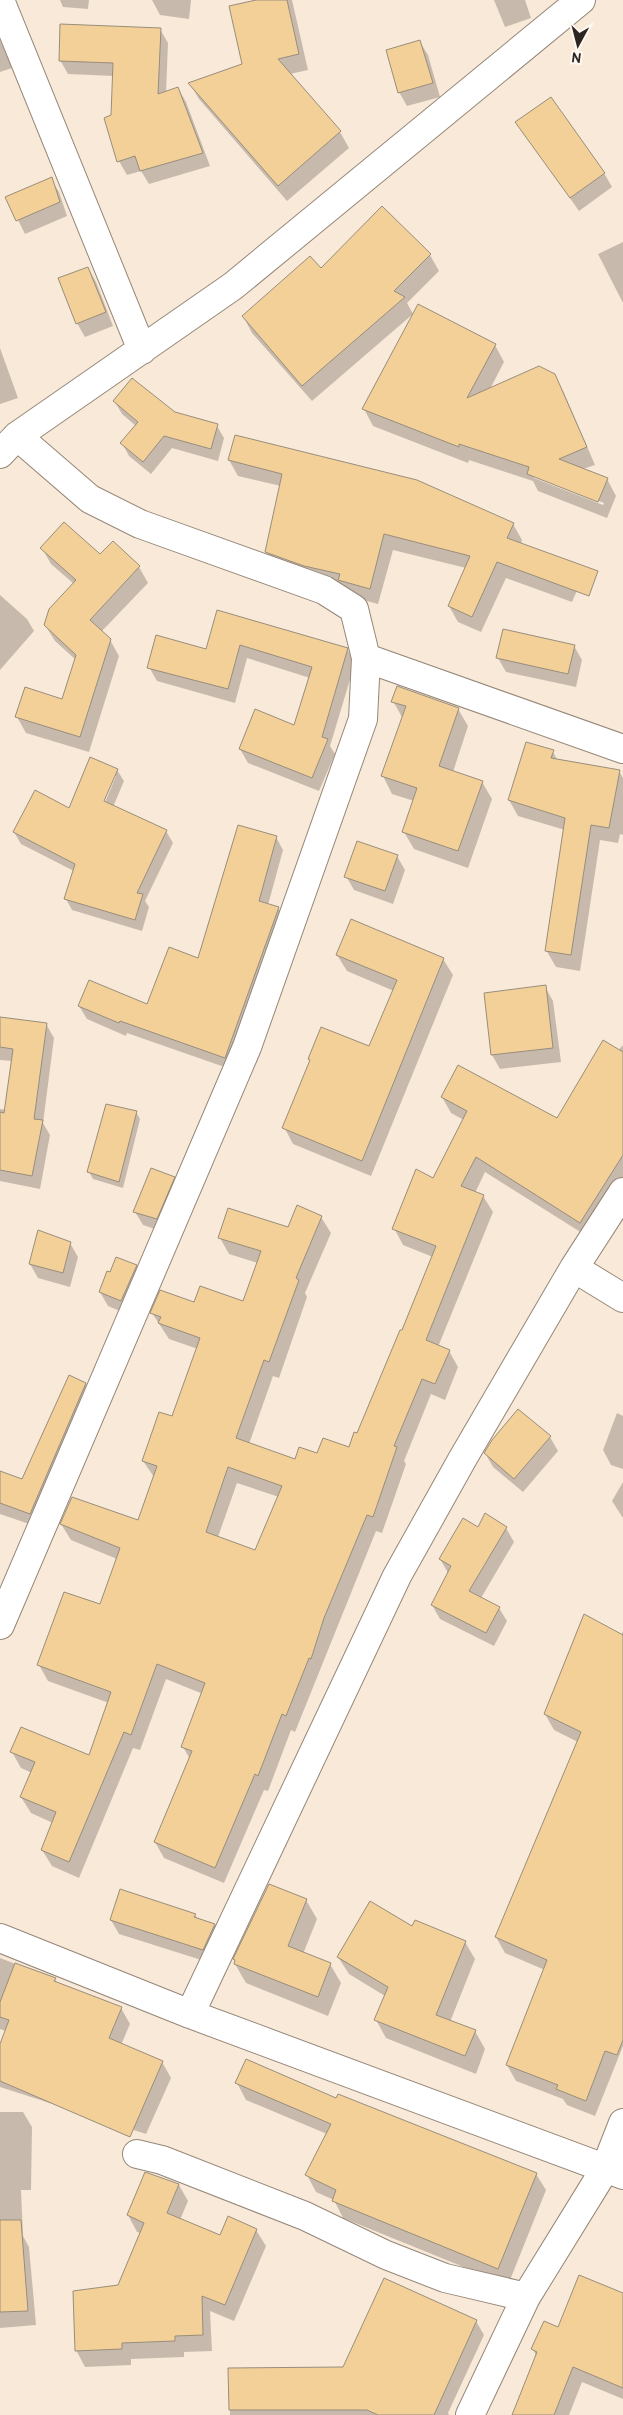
<svg xmlns="http://www.w3.org/2000/svg" width="623" height="2415" font-family="Overpass,sans-serif">
	<rect width="100%" height="100%" fill="#f9e9d8"/>
	<!-- shadow -->
	<path fill="#0003" fill-rule="evenodd" d="M60,0H89L88,9L63,7Z
		M152,0H191L189,19L160,15Z
		M255,0H292L308,70L290,74L340,132L349,148L287,201L199,99L190,84L243,65Z
		M494,0H525L531,18L505,27Z
		M160,29L168,43L166,93L178,88L186,102L210,166L149,184L141,171L127,175L119,161L113,116L114,76L68,74L60,60Z
		M0,40L12,68L0,72Z
		M420,42L428,55L440,97L407,106L399,92Z
		M517,123L604,173L612,187L579,211Z
		M51,179L59,192L67,216L25,234L7,198Z
		M623,242V303L598,254Z
		M430,255L439,271L407,303L413,314L312,401L252,333L243,316L321,270Z
		M88,268L96,282L113,326L85,337L77,323Z
		M495,345L504,362L490,389L554,375L564,393L595,465L583,469L607,479L616,496L607,518L538,491L533,481L469,460L468,463L373,426L364,409ZM534,475L604,503L603,505L534,478Z
		M0,348L18,398L0,404Z
		M115,402L174,413L217,426L224,438L218,461L172,448L151,474L129,456L122,443L136,426L122,414Z
		M229,460L513,524L522,540L521,544L582,579L572,602L506,578L481,632L458,622L449,606L466,568L393,550L378,604L349,596L275,568L266,552L281,486L238,476Z
		M42,548L100,556L139,567L148,583L101,632L110,640L119,656L89,752L26,733L17,717L63,700L76,660L55,641L45,625L74,584L51,564Z
		M0,595L27,619L34,631L0,670Z
		M218,612L347,649L355,663L330,746L335,754L319,791L248,763L240,749L295,727L310,678L247,658L235,703L157,681L149,667L207,650Z
		M574,646L582,660L576,687L506,672L498,658Z
		M393,701L458,709L468,726L453,772L482,782L492,799L468,868L414,849L404,832L414,801L392,794L383,776L403,719Z
		M553,752L558,761L619,771L623,778V835L620,834L618,843L600,840L580,971L556,967L546,950L565,830L518,816L509,800Z
		M117,770L124,781L113,807L166,831L173,843L145,901L149,907L142,931L72,910L66,899L74,871L21,844L14,832L69,809ZM114,776H116L103,807H101Z
		M276,837L283,850L268,905L278,908L286,921L233,1070L127,1033L126,1036L87,1019L79,1006H148L199,960Z
		M397,856L405,870L393,904L354,890L346,876Z
		M337,955L443,959L453,975L371,1176L293,1144L284,1127L311,1062L309,1059L370,1048L394,991L347,971Z
		M545,987L553,1001L561,1062L500,1069L492,1055L486,994Z
		M0,1018L46,1024L54,1038L43,1123L50,1135L40,1189L0,1181V1109L6,1110L13,1061L0,1060Z
		M623,1045V1186L590,1238L485,1172L475,1193L483,1196L493,1212L438,1347L449,1351L458,1367L445,1400L431,1394L404,1461L406,1464L382,1533L376,1531L295,1732L291,1730L268,1791L264,1790L224,1883L164,1858L155,1842L190,1759L183,1747L203,1694L166,1679L140,1750L133,1748L79,1878L52,1866L42,1850L53,1823L31,1813L21,1797L32,1773L21,1768L12,1752L89,1757L109,1703L48,1681L39,1665L100,1606L117,1559L71,1540L61,1524L138,1522L154,1477L143,1461L172,1418L198,1349L169,1339L152,1313L195,1304L244,1303L258,1263L229,1254L220,1238L289,1228L321,1217L331,1233L305,1293L307,1297L279,1378L273,1376L249,1444L296,1461L350,1449L358,1434L433,1257L403,1245L394,1228L434,1180L464,1120L451,1113L442,1097L557,1119ZM237,1483L279,1497L256,1551L218,1537Z
		M136,1112L140,1119L123,1188L93,1179L89,1172Z
		M174,1178L182,1192L164,1232L143,1225L135,1212Z
		M70,1243L78,1257L70,1287L38,1278L30,1264Z
		M136,1266L144,1279L129,1315L108,1306L100,1292L110,1274Z
		M86,1384L94,1398L38,1527L0,1514V1472L23,1480Z
		M617,1413L623,1416V1469L611,1465L603,1450Z
		M550,1437L558,1451L523,1492L493,1467L485,1453Z
		M623,1482V1518L612,1501Z
		M478,1528H506L514,1542L481,1598L499,1608L507,1621L494,1646L440,1619L432,1605L448,1573L440,1559Z
		M623,1631V2046L595,2116L567,2105L563,2099L516,2081L507,2065L545,1970L505,1953L496,1937L578,1742L554,1730L545,1714L621,1635Z
		M306,1900L317,1919L303,1954L330,1964L341,1983L328,2016L246,1983L235,1964V1959Z
		M195,1915L198,1919L215,1925L223,1938L211,1963L119,1934L111,1920Z
		M413,1928L465,1942L475,1959L450,2022L475,2031L485,2049L476,2074L386,2038L376,2020L385,1996L349,1974L338,1957Z
		M0,1958L55,1979L58,1984L121,2008L130,2024L121,2045L162,2062L171,2078L146,2134L0,2087V2048L6,2031L0,2029Z
		M237,2083L536,2174L546,2190L508,2285L343,2218L334,2200L316,2192L307,2175L327,2134L246,2100Z
		M0,2112H23L32,2127L31,2190H21L23,2236L29,2247L36,2325L0,2328Z
		M179,2185L188,2201L180,2220L220,2237L256,2230L266,2246L234,2321L210,2311L212,2351L184,2352V2357L131,2359V2365L85,2367L76,2350L119,2287L141,2233L137,2232L128,2215Z
		M623,2294V2399L582,2382L569,2415H520L536,2356L533,2349L559,2329Z
		M476,2321L484,2335L448,2413L449,2415H230V2369H344Z"/>
	<!-- building -->
	<path fill="#f4d099" stroke="#988d7c" fill-rule="evenodd" d="M256,0H287L299,54L278,59L341,131L278,186L188,83L242,64L229,6Z
		M60,24L161,28L158,94L178,87L203,153L140,171L135,156L117,162L104,118L111,115L113,63L59,61Z
		M420,40L433,83L398,93L386,50Z
		M551,97L605,173L570,198L515,122Z
		M52,177L60,202L16,221L5,197Z
		M382,206L431,254L394,291L405,297L302,386L242,316L310,256L321,268Z
		M88,267L106,312L76,324L58,278Z
		M418,304L496,344L467,398L539,366L555,374L587,447L559,459L608,478L598,502L527,474L529,467L459,444V447L362,409Z
		M132,378L175,412L218,424L211,449L164,436L143,462L120,443L138,422L113,401Z
		M235,435L417,480L514,523L507,538L598,571L589,596L497,562L472,617L448,606L470,556L384,534L370,589L338,580L340,574L304,566L265,552L282,474L228,460Z
		M64,522L100,554L113,541L140,566L90,620L111,639L80,737L15,717L25,687L62,699L76,655L44,625L49,609L76,580L40,548Z
		M217,610L348,648L322,737L328,739L312,778L239,749L255,709L294,725L312,667L240,645L228,689L147,668L156,635L206,649Z
		M503,629L575,645L568,674L496,658Z
		M397,686L459,708L439,766L483,781L458,851L402,832L417,788L381,776L406,706L391,702Z
		M526,742L554,750L551,758L620,770L609,828L591,825L571,955L545,951L565,818L508,800Z
		M90,757L118,769L104,801L167,830L137,893L143,894L135,920L64,899L75,864L13,832L35,790L69,808Z
		M238,825L277,836L259,901L279,907L225,1058L120,1021L119,1023L78,1006L89,980L147,1004L169,947L198,958Z
		M357,841L398,855L385,891L344,877Z
		M351,919L444,958L362,1161L282,1128L310,1060L308,1059L321,1027L369,1046L397,980L336,955Z
		M546,985L553,1048L491,1055L484,993Z
		M0,1017L47,1023L34,1119L43,1120L32,1176L0,1170V1112L4,1113L13,1049L0,1047Z
		M603,1040L623,1052V1155L580,1223L476,1157L461,1186L484,1195L426,1340L450,1350L435,1384L422,1379L394,1446L397,1447L373,1517L367,1515L324,1618L311,1659L309,1658L286,1716L282,1714L258,1776L255,1774L215,1868L154,1842L192,1751L181,1747L205,1683L157,1664L131,1735L124,1732L69,1862L41,1850L56,1812L20,1797L35,1762L10,1752L21,1727L89,1755L111,1692L37,1665L64,1592L100,1604L120,1548L60,1524L72,1497L138,1520L157,1466L142,1461L159,1412L172,1416L200,1338L158,1323L161,1317L150,1313L160,1290L194,1302L200,1286L243,1301L261,1251L218,1238L228,1208L288,1227L297,1205L322,1216L296,1278L299,1280L269,1362L264,1360L236,1438L295,1459L299,1447L317,1453L323,1438L349,1447L354,1432L357,1433L400,1330H402L436,1246L392,1229L416,1169L433,1178L467,1111L441,1097L458,1065L557,1118ZM228,1467L282,1486L255,1550L206,1532Z
		M106,1104L137,1111L119,1182L87,1172Z
		M151,1168L175,1177L157,1219L133,1212Z
		M38,1230L71,1242L63,1273L29,1264Z
		M116,1257L137,1265L121,1301L99,1292L107,1271L110,1272Z
		M69,1375L86,1383L30,1514L0,1503V1471L22,1479Z
		M518,1409L551,1436L514,1479L484,1453L492,1440Z
		M485,1513L507,1527L469,1591L500,1607L486,1633L431,1605L451,1566L439,1559L463,1518L478,1527Z
		M584,1614L623,1635V2040L617,2055L605,2051L586,2101L556,2089L558,2085L506,2065L547,1960L495,1937L581,1732L544,1714Z
		M269,1884L307,1899L288,1946L331,1963L318,1997L234,1964L235,1960L233,1959Z
		M120,1889L196,1914L194,1917L215,1924L203,1950L110,1920Z
		M370,1901L412,1926L415,1920L466,1941L436,2015L476,2030L465,2056L374,2020L388,1987L337,1957Z
		M15,1963L56,1978L54,1981L122,2007L109,2038L163,2061L130,2137L0,2081V2044L9,2020L0,2017V2002Z
		M246,2059L336,2098L338,2094L537,2173L498,2269L332,2201L336,2190L305,2175L331,2124L235,2083Z
		M145,2172L179,2184L167,2213L220,2235L228,2216L257,2229L225,2305L202,2296L203,2335L175,2336V2341L122,2343V2349L75,2351L73,2291L118,2285L144,2223L127,2215Z
		M0,2220H21L28,2311L0,2312Z
		M579,2275L623,2293V2388L573,2367L554,2415H512L537,2352L531,2349L544,2321L558,2327Z
		M384,2278L477,2320L434,2415H378L367,2410H229L228,2368L343,2367Z"/>
	<g fill="none" stroke-linecap="round" stroke-linejoin="round">
		<defs>
			<path id="street" d="M0,0L142,350
				M0,454L17,436L233,286L581,0
				M366,658L623,749
				M574,1268L623,1298
				M0,1625L247,1047L363,719L366,658L354,609L324,590L140,524L90,499L17,436
				M0,1938L190,2014L623,2175
				M190,2014L397,1576L463,1458L574,1268L623,1192
				M137,2154L162,2160L305,2216L386,2255L445,2278L526,2297
				M470,2415L526,2297L605,2169L623,2123"/>
		</defs>
		<!-- street casing -->
		<use href="#street" stroke="#958778" stroke-width="30"/>
		<!-- street -->
		<use href="#street" stroke="#fff" stroke-width="28"/>
	</g>
	<!-- north arrow -->
	<g transform="translate(578 45) rotate(187)" stroke="#fef8f1" stroke-width="4" paint-order="stroke">
	<path d="M0-4L9 19L0 12L-9 19Z" fill="#2c2620"/>
	<text y="-8" font-size="14" font-weight="bold" text-anchor="middle" fill="#2c2620">N</text>
	</g>
</svg>
